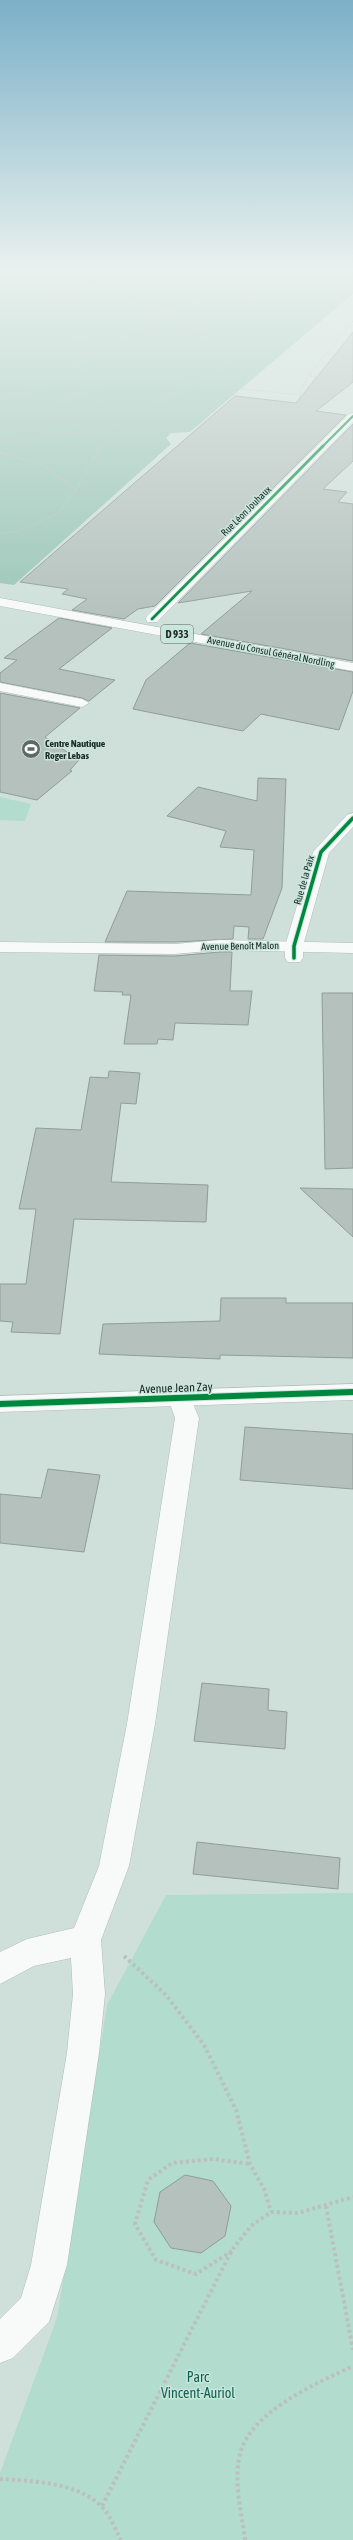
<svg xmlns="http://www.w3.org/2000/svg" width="353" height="2540" font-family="'Asap Condensed',sans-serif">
	<rect width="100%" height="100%" fill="#cfe0da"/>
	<!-- green -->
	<path fill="#b2dcce" d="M0,797L31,804L25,821L0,820Z
		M353,1893V2540H0V2473L57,2318L107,2005L166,1895Z"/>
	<!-- forest -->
	<path fill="#9ac5b7" d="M0,269H353V294L190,432L171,433L166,438L171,444L14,585L0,583Z"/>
	<!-- building -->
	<path fill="#b4c1bc" stroke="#909d99" d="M353,332V382L316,411L346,415L155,606L138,609L124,619L72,610L87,599L62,594L68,589L20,582L235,396L296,403Z
		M353,424V461L323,489L347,492L338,502L353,504V661L201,634L252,591L178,603Z
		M59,618L112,628L59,669L115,680L89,701L82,698L0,682V673L17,660L4,658Z
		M190,643L353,672V691L339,730L261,714L243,731L133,709L146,680Z
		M0,693L80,708L45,737L79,760L70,770L72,771L37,800L0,792Z
		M258,778L286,779L282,888L263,939H248L249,927L234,926L233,939L175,942H105L127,891L251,895L254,850L220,847L226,831L167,816L198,787L257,801Z
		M220,952H232L230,991H252L248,1025L175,1023L173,1040L158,1039L157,1044H124L131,995H122L123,992L94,991L99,955L175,956Z
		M322,993H353V1168L325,1169Z
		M109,1071L140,1073L136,1104L121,1103L111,1182L208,1185L206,1222L74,1219L60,1334L11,1332L13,1322L0,1321V1284H26L36,1209H19L36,1128L81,1130L90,1077L108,1078Z
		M300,1188L353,1189V1237Z
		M221,1298H286V1303H353V1358L220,1355V1359L99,1354L103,1324L220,1321Z
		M245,1427L353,1434V1489L240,1480Z
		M48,1469L100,1475L84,1552L0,1543V1494L41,1498Z
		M202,1683L269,1689L268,1710L287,1712L285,1749L194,1741Z
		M197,1842L340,1858L338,1889L193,1874Z
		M185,2175L213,2181L231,2206L225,2236L201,2253L171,2248L154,2222L160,2192Z"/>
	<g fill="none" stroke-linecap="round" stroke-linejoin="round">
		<defs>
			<path id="lane" d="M0,683L82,699L89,703L82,707L0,691Z
				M180,1390L188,1392L199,1418L155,1724L129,1866L101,1940L105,1994L99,2053L67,2265L49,2322L13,2358L0,2363V2319L21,2298L31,2265L67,2053L73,1994L71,1958L34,1966L0,1984V1952L27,1939L74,1928L99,1866L127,1724L175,1418L168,1398L172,1392Z"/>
			<path id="street" d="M353,413V422L157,622H147L146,619L147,616L349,414Z
				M353,813V827L329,853L303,946V958L300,962H288L285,958V946L313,852L347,815Z
				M353,1384V1400L0,1412V1396Z"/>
			<path id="secondary" d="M220,940L353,943V953L220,950L175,954L0,952V942L175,944Z"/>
			<path id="primary" d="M0,598L353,663V671L0,606Z"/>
		</defs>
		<!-- lane casing -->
		<use href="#lane" stroke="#afbdb8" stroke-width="1"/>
		<!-- street casing -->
		<use href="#street" stroke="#afbdb8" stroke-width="1"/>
		<!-- secondary casing -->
		<use href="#secondary" stroke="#afbdb8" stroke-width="1"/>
		<!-- primary casing -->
		<use href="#primary" stroke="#afbdb8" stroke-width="1"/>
		<!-- path-far2 -->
		<path stroke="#bbc0bf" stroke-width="1" stroke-dasharray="1 1" stroke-linecap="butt" d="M0,286L74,289L167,311L203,331L228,364L111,428L0,442
			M0,320L104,277
			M353,321L308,376L299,393L336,396L353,372
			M0,340L5,343L215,347
			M60,375L167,311L200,299L195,290L220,285L257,290L270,296L245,301L192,302
			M309,376L353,379
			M114,379L34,414L68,418L98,408L138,412
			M0,398L29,392L60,375L191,383L334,399
			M100,447L111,428"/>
		<!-- path-far1 -->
		<path stroke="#bbc0bf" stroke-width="1.5" stroke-dasharray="1 1" stroke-linecap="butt" d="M0,453L41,464L76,489L59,513L17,532L0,533
			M76,489L101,446"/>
		<!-- path -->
		<path stroke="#bbc0bf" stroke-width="4" stroke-dasharray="3 3" stroke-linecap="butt" d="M124,1956L166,1995L204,2045L236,2110L250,2164L264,2189L271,2212
			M326,2206L353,2350
			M232,2251L196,2274L156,2260L135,2224L148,2180L172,2163L213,2159L250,2164
			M0,2479C32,2481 79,2482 103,2508C111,2517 115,2529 121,2540
			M102,2506L232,2250L251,2226L271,2212L298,2213L353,2197
			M245,2540C242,2513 233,2482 240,2454C250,2412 317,2383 353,2366"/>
		<!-- lane -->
		<use href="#lane" fill="#f8faf9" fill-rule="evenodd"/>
		<!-- street -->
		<use href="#street" fill="#f8faf9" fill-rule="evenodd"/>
		<!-- secondary -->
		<use href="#secondary" fill="#f8faf9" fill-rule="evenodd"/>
		<!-- primary -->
		<use href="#primary" fill="#f8faf9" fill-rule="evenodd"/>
		<defs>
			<path id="cycleway-far3" d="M322,447L353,416"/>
			<path id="cycleway-far2" d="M152,619L323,446"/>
			<path id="cycleway-far1" d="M294,958V946L321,852L353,818"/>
			<path id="cycleway" d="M0,1404L353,1392"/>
		</defs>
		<!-- cycleway-far3 casing -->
		<use href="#cycleway-far3" stroke="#c9e6dc" stroke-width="3"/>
		<!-- cycleway-far2 casing -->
		<use href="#cycleway-far2" stroke="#c9e6dc" stroke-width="4"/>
		<!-- cycleway-far1 casing -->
		<use href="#cycleway-far1" stroke="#c9e6dc" stroke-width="5.5"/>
		<!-- cycleway casing -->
		<use href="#cycleway" stroke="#c9e6dc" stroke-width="8"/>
		<!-- cycleway-far3 -->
		<use href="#cycleway-far3" stroke="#00873e" stroke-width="2"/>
		<!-- cycleway-far2 -->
		<use href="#cycleway-far2" stroke="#00873e" stroke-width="2.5"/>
		<!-- cycleway-far1 -->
		<use href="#cycleway-far1" stroke="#00873e" stroke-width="3.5"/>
		<!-- cycleway -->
		<use href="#cycleway" stroke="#00873e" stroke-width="6"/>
	</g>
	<!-- sky -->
	<linearGradient id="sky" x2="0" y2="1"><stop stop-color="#7bb0c8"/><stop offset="0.43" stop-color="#e9f1ee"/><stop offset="1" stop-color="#e9f1ee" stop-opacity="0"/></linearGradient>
	<rect width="353" height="625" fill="url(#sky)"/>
	<!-- icons -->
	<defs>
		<symbol id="stadium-disc" viewBox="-11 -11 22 22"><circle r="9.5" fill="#5d6a66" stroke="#c9e6dc"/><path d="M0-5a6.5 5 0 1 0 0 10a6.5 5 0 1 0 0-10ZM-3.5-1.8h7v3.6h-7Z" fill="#fff"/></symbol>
	</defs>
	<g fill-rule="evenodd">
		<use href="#stadium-disc" x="20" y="738" width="22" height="22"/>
	</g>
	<g text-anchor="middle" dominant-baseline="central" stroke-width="3" stroke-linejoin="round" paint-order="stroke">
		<!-- far-street labels -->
		<g font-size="10" fill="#202b27" stroke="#c9e6dc">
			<text transform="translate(246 511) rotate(-45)">Rue Léon Jouhaux</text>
			<text transform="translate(271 652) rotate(11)">Avenue du Consul Général Nordling</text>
			<text transform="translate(304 880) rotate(-74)">Rue de la Paix</text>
			<text transform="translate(240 946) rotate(-1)">Avenue Benoît Malon</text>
		</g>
		<!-- far-poi labels -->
		<g font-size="10" font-weight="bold" fill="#202b27" stroke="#c9e6dc" text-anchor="start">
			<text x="45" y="743">Centre Nautique<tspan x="45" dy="12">Roger Lebas</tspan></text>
		</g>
		<!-- shield labels -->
		<rect fill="#c9e6dc" stroke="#53635d" stroke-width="1" x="161" y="625" width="32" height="18" rx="3"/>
		<g font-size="11" font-weight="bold" fill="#202b27">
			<text x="177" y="634">D 933</text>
		</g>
		<!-- street labels -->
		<g font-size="12" fill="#202b27" stroke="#c9e6dc">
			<text transform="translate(176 1388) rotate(-2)">Avenue Jean Zay</text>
		</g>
		<!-- near-park labels -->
		<g font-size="14" fill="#0f6450" stroke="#c9e6dc">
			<text x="198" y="2377">Parc<tspan x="198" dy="16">Vincent-Auriol</tspan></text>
		</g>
	</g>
</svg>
